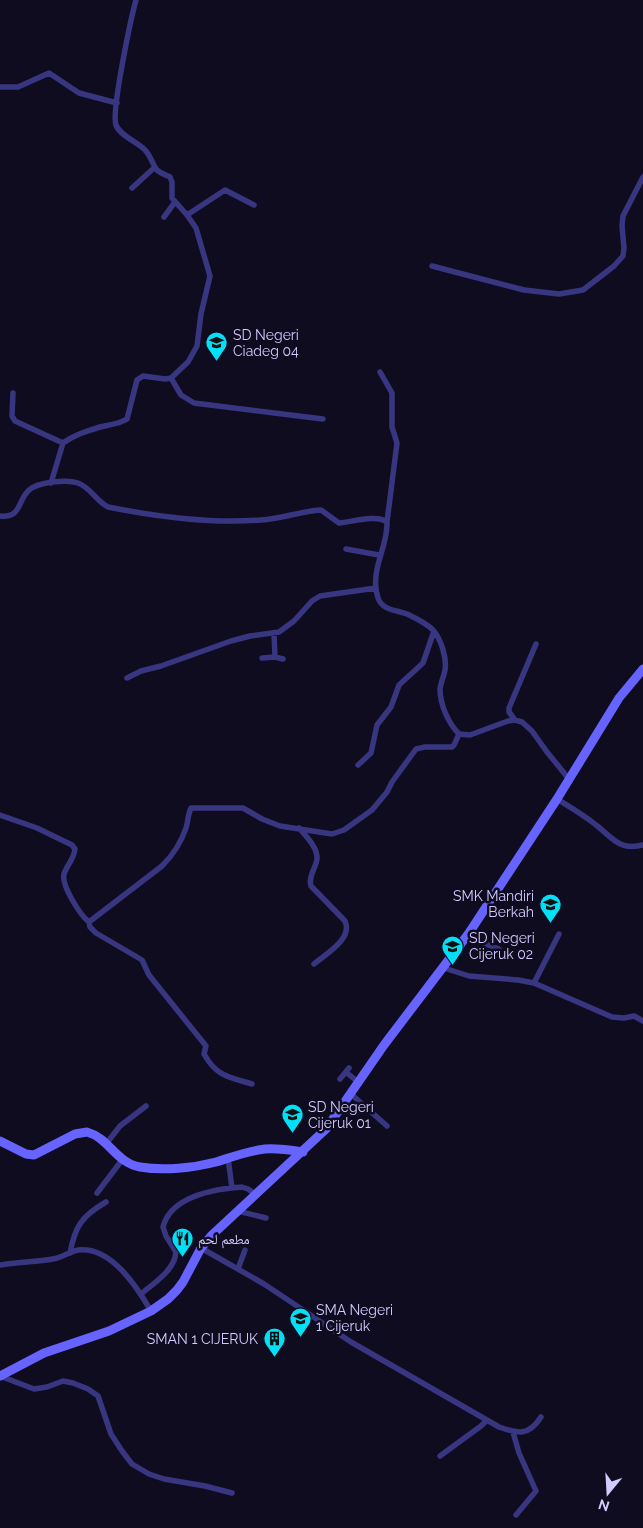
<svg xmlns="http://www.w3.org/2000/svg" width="643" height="1528" font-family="Raleway,'Noto Naskh Arabic',sans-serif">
	<rect width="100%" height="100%" fill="#100c20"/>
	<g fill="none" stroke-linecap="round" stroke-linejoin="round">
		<!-- street -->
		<path stroke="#383681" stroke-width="5.5" d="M0,87H18L49,73L79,93L117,103
			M132,188L155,167
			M187,215L225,190L254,205
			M164,217L175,202
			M432,266L524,290L559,294L583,290L614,266L623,256L624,248L622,226L623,216L643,177
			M380,372L392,393V427L397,443L387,522
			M171,378L181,395L194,403L323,419
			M13,393L12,416L15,421L63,443
			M51,483L63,443C74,435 87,431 100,427C109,425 119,424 127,419L137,380L143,376L165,379L171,378L188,362L197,346L201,314L210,276L196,228L187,215L172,198V182L170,177C166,175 161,174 157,170C152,164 151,156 145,150C138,142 120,136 116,125C111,112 131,18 136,0
			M0,516C22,518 17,501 29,490C38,482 67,479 78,483C90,487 96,501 108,507C158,517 210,524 261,520C281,519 301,511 321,510L339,523C352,522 377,514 387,522C388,548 369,570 378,598C382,610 396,610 407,614C415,618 426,623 433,630C441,639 447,658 445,670C444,676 441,682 440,689C440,704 448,723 459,734L470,735L508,721L515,720L522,722L532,731L547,752L569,779
			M346,549L379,555
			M274,633L275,657
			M262,658L275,657L283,659
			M127,678L141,671L161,666L231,641L250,636L279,632L294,621L312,601L320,596L376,588
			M515,720L509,712V708L536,644
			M358,765L371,753L377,725L391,707L399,685L423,663L434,631
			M557,799C570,807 584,815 596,825C613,838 619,851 643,845
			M0,815L37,828L72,845L75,849C74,859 67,865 64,874C61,885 80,915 89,922L162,866C173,855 181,843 186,828C188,822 188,814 191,808H243L262,819L280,826L332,834L344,830L372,810L387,792L392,782L416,749L425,747H452L454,745L459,734
			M299,828C306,836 318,848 317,859C316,868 308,876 311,886L345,921C353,939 326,954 314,964
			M89,922L90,927L96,933L142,960L149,975L206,1046L204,1054C217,1077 229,1077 252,1084
			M466,937L499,949
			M444,968L469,976L518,980L534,983L612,1017L624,1018L634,1016L643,1021
			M534,983L559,934
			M346,1072L359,1083
			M340,1079L349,1068
			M351,1094L387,1126
			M106,1144L120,1126L146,1106
			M228,1158L232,1188
			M97,1193L122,1160
			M238,1211L266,1218
			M201,1248L264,1284L351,1342L499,1427C518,1434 529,1436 541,1417
			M70,1253C75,1226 82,1216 106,1202
			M0,1265C17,1262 36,1262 53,1259C61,1258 69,1252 78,1250C111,1246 137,1287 151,1311
			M238,1269L245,1250
			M141,1294C154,1283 175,1270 176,1252L166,1236L163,1227C171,1196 215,1189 242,1187L248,1189L255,1194
			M0,1376L34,1389L47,1387L63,1381L73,1383L88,1389L98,1396L111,1434L122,1451L132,1464L149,1474L164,1479L205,1486L232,1493
			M513,1432L519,1453L536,1491L516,1515
			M440,1456L481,1426L487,1420"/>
		<!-- secondary -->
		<path stroke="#6663ff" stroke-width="9" d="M0,1141L26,1154L34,1155L75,1134L87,1132C109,1138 116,1163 140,1167C164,1171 193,1168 216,1162C232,1157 248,1151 265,1149C277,1148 290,1150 303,1152
			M0,1376L44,1353L109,1331L151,1311L168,1299L177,1290L183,1282L201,1248L212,1235L326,1129L384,1045L469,933L557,799L619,698L643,669"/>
	</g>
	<!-- icons -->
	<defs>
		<symbol id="school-pin" viewBox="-11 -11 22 30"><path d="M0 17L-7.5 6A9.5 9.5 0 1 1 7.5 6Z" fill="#00e0f7" stroke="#100c20"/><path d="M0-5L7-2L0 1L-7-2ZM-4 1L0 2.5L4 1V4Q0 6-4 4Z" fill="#111"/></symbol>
		<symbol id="restaurant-pin" viewBox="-11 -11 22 30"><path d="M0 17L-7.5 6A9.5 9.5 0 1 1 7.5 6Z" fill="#00e0f7" stroke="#100c20"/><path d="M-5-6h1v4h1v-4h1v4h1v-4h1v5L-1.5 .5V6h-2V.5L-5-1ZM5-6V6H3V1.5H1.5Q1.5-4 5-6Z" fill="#111"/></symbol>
		<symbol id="building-pin" viewBox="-11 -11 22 30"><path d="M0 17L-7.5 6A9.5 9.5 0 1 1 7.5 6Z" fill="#00e0f7" stroke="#100c20"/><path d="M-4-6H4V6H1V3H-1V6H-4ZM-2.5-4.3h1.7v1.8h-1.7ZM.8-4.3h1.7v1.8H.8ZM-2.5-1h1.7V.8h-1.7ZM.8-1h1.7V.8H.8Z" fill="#111"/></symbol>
	</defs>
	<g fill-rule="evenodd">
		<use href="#school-pin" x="204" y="330" width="25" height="34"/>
		<use href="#school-pin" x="538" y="892" width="25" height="34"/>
		<use href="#school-pin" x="440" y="934" width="25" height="34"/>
		<use href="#school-pin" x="280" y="1102" width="25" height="34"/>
		<use href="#restaurant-pin" x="170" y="1226" width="25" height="34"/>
		<use href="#school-pin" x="288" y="1306" width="25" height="34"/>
		<use href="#building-pin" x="262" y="1326" width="25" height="34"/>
	</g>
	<g text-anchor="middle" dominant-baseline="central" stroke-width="5" stroke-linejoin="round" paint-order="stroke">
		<!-- poi labels -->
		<g font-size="14" fill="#d1ccff" stroke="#100c20" text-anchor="start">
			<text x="233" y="335">SD Negeri<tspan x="233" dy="16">Ciadeg 04</tspan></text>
			<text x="534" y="896" text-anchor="end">SMK Mandiri<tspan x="534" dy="16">Berkah</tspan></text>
			<text x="469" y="938">SD Negeri<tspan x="469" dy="16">Cijeruk 02</tspan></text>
			<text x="308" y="1107">SD Negeri<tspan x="308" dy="16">Cijeruk 01</tspan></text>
			<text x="198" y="1239">مطعم لحم</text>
			<text x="316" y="1310">SMA Negeri<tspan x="316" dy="16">1 Cijeruk</tspan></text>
			<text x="258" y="1339" text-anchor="end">SMAN 1 CIJERUK</text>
		</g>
	</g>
	<!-- north arrow -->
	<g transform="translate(608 1493) rotate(198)" stroke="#100c20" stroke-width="4" paint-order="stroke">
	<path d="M0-4L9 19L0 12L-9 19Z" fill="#d1ccff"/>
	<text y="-8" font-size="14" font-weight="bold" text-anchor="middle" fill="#d1ccff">N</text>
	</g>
</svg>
